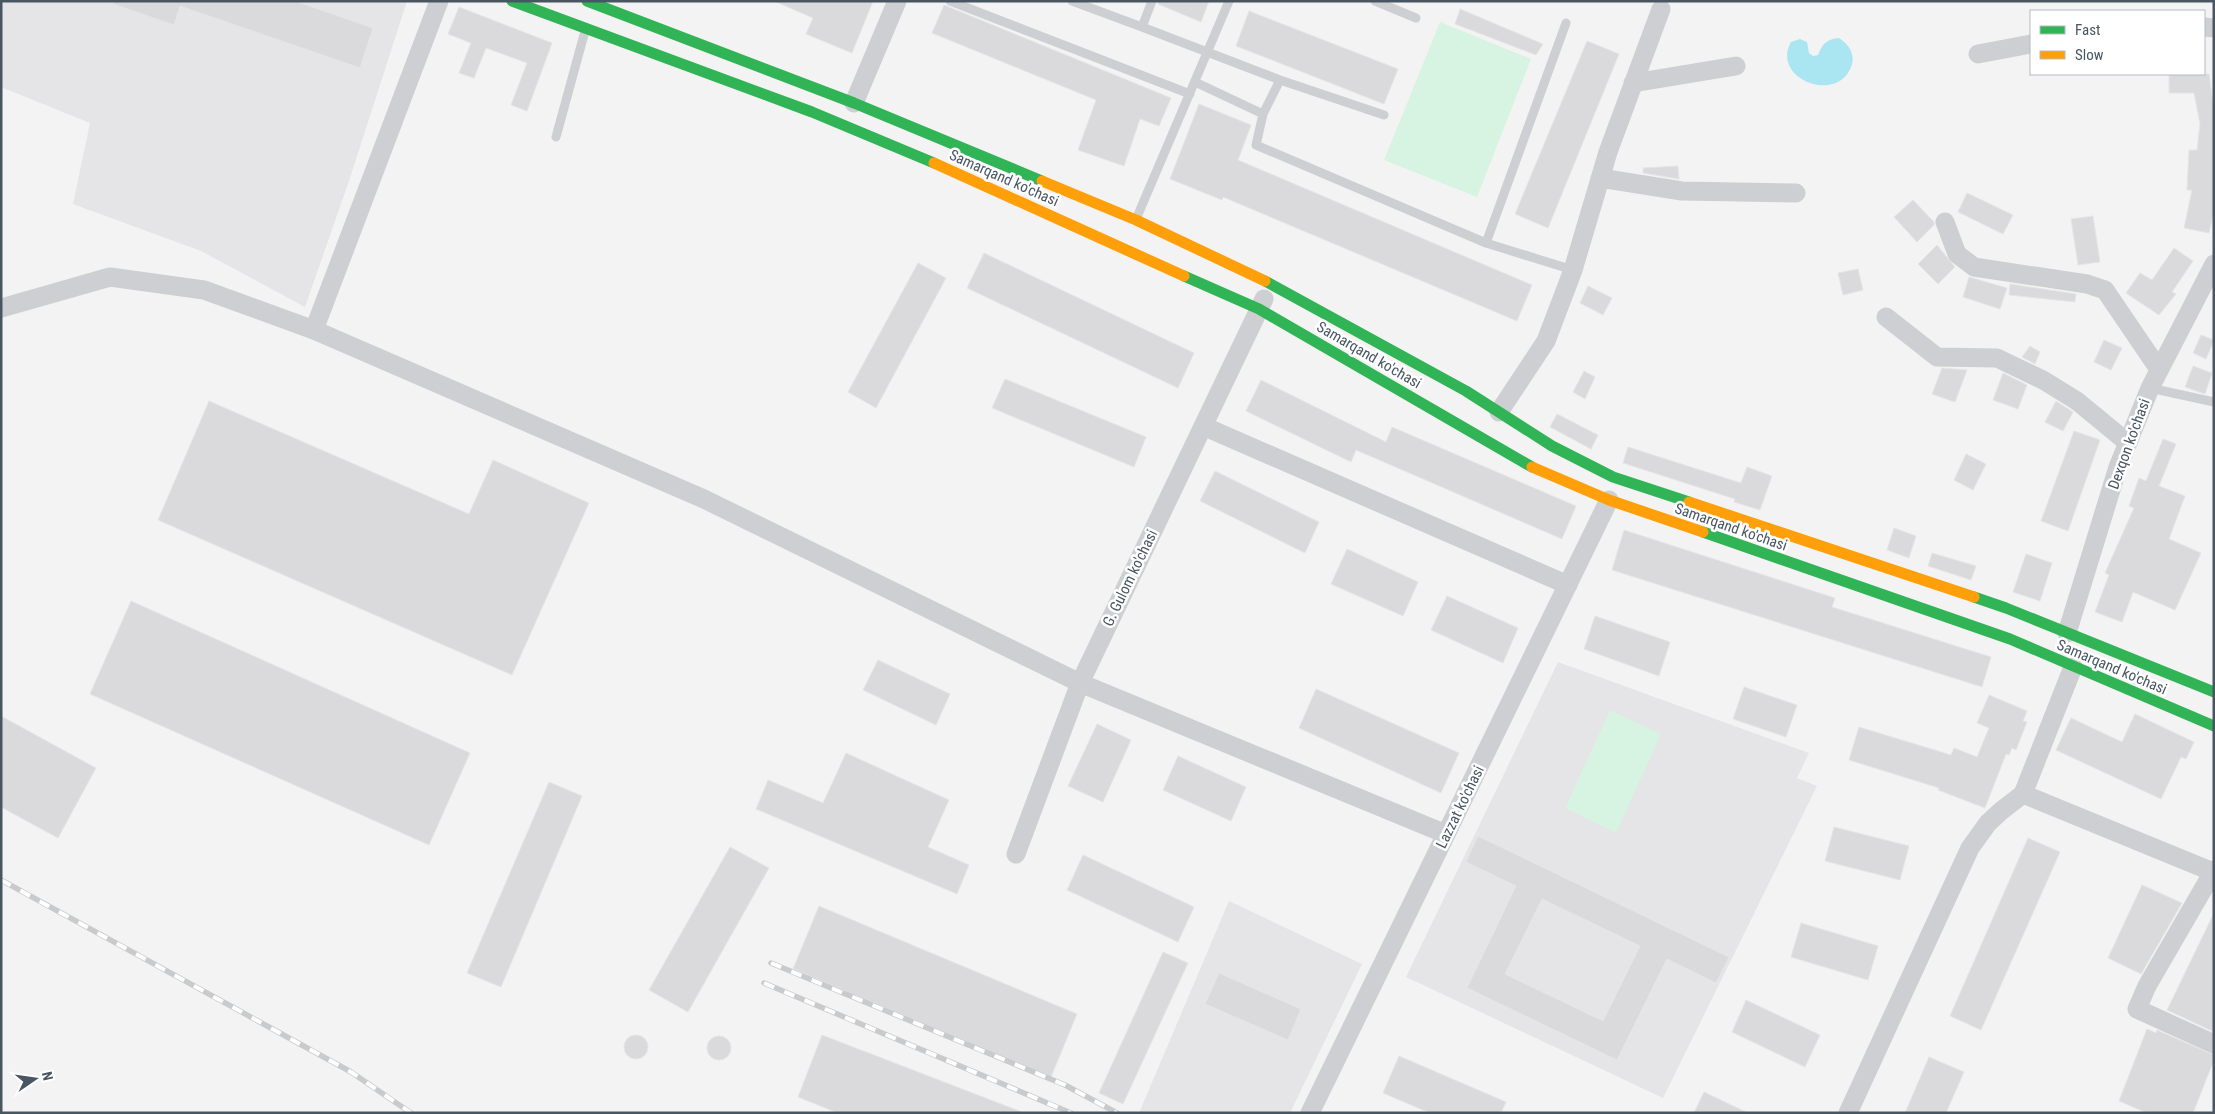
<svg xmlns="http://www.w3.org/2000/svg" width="2215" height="1114" font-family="'Roboto Condensed',sans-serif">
	<rect width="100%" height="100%" fill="#f4f3f3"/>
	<!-- education -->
	<path fill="#e5e4e6" d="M1,1H407L350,178L305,307L201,251L73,204L90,123L1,87Z
		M1558,662L1809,753L1797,778L1817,786L1663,1098L1406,977Z
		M1229,901L1362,964L1290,1113H1139Z"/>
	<!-- garden -->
	<path fill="#d7f3e1" d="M1440,22L1531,59L1477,197L1384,160Z
		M1610,710L1661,734L1616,833L1565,808Z"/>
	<!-- water -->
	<path fill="#aae6f2" d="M1839,38C1848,44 1855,53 1852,64C1840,106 1770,79 1791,42L1800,39L1807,42L1809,53L1813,56L1818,55C1822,44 1827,39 1839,38Z"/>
	<!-- building -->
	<path fill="#dadadc" stroke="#e5e5e6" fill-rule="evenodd" d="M113,1H295L373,28L360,68L180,6L174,25L113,4Z
		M774,1H873L852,53L806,34L813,18Z
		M1158,1H1209L1201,22L1158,4Z
		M944,5L1171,98L1159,126L1140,119L1124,166L1078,150L1096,100L932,33Z
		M459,7L552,43L527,111L511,105L527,63L486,48L474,78L459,73L471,43L448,34Z
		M1460,9L1543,44L1536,55L1455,24Z
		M1249,11L1398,69L1384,104L1236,46Z
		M1587,41L1619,54L1548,228L1515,214Z
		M2169,74H2209L2214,111V212L2209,233L2184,228L2192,190H2187L2189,150H2197L2200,124L2194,93H2169Z
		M1199,104L1251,125L1238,160L1532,285L1517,321L1223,197L1222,200L1170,179Z
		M1678,166L1679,179L1643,173V168Z
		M1967,193L2013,215L2003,234L1958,212Z
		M1913,200L1934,222V225L1917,242L1894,217Z
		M2093,216L2100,262L2078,265L2071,219Z
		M1937,245L1955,267L1938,284L1918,264Z
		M2174,248L2193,261L2172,292L2176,294L2159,315L2126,293L2140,273L2152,280Z
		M984,253L1194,353L1178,388L967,288Z
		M918,263L946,278L876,408L848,392Z
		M1858,269L1863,290L1843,295L1838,273Z
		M1969,277L2007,288L2000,309L1963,297Z
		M2010,284L2076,294L2075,302L2009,295Z
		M1588,286L1612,298L1603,315L1580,303Z
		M2201,335L2214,340L2206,359L2193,353Z
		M2104,340L2122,348L2111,370L2094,362Z
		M2030,346L2040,352L2035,364L2022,357Z
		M2193,366L2212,373L2205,394L2185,387Z
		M1942,368L1967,370L1955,402L1932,394Z
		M1584,371L1595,377L1585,399L1573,392Z
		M2003,373L2027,385L2018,409L1993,400Z
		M1005,379L1146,437L1134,467L992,408Z
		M1261,380L1386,442L1392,427L1576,506L1562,539L1356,450L1351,462L1246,411Z
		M209,401L469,514L493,460L589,503L512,675L158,520Z
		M2056,401L2073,412L2063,431L2045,422Z
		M1557,414L1598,435L1591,449L1550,427Z
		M2074,431L2100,440L2068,531L2041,521Z
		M2163,439L2176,444L2159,486L2185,496L2169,539L2201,553L2175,610L2133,592L2122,622L2095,612L2109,575L2105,573L2134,508L2129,506L2139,478L2146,481Z
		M1628,447L1741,483L1747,467L1772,476L1760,510L1734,502L1735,499L1623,463Z
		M1966,454L1986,464L1973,490L1954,480Z
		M1215,471L1319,522L1305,553L1200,501Z
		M1894,528L1916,536L1909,558L1887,550Z
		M1624,530L1835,598L1832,607L1991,657L1982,687L1612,570Z
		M1347,549L1418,582L1403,616L1331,584Z
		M1932,553L1976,566L1971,580L1928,566Z
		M2026,554L2052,563L2040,601L2013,592Z
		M1447,596L1518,628L1503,663L1431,630Z
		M131,601L470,753L429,845L90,694Z
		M1595,616L1670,642L1659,676L1584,649Z
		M878,660L950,694L936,725L863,690Z
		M1744,687L1797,705L1786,737L1733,719Z
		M1316,689L1459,753L1441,793L1299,728Z
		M1989,695L2027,711L2023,721L2027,722L2016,750L2012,748L2009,755L2006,754L1985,808L1938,790L1939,788L1849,760L1859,727L1951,755L1954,748L1977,757L1989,728L1977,723Z
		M2135,714L2194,742L2186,759L2181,757L2161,799L2056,750L2071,718L2122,742Z
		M1,716L96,768L58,838L1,807Z
		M1097,724L1131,740L1103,802L1068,786Z
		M846,753L949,800L928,847L969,865L957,894L756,809L768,780L823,803Z
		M1178,756L1246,787L1231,821L1163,790Z
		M549,782L582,796L501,987L467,973Z
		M1834,827L1909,846L1900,880L1825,861Z
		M1478,836L1729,957L1716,983L1667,959L1617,1060L1467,988L1516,886L1466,862ZM1542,899L1640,946L1603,1021L1505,974Z
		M2028,838L2060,852L1981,1030L1950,1016Z
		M730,847L769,868L688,1012L649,990Z
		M1083,855L1194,907L1178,942L1067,890Z
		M2142,885L2182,903L2141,974L2108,958Z
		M819,906L1077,1014L1051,1077L793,969Z
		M2214,913V1032L2167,1010Z
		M1801,923L1878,946L1868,980L1791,957Z
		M1163,952L1188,963L1123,1104L1099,1093Z
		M1219,973L1301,1009L1288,1040L1205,1004Z
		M1746,1000L1820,1035L1805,1067L1732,1032Z
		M2147,1029L2156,1033L2157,1030L2214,1055V1060L2193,1113H2147L2119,1101Z
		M822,1035L1022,1112V1113H838L798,1097Z
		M624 1047a12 12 0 1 1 24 0a12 12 0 1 1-24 0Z
		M707 1048a12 12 0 1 1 24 0a12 12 0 1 1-24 0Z
		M1399,1056L1506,1102L1501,1113H1430L1383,1093Z
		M1929,1057L1964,1072L1946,1113H1905Z
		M1704,1092L1748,1113H1694Z"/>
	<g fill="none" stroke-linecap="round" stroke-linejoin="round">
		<!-- lane -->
		<path stroke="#cdcfd2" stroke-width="9" d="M950,1L1190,94
			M1072,1L1142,27
			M1152,1L1142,27L1280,80L1384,115
			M1375,1L1416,18
			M1195,82L1263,114L1256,145L1486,243L1573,270
			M1263,114L1280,80
			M556,137L585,31
			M1137,217L1229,1
			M1486,243L1566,23
			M2150,388L2214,402"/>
		<!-- street -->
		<path stroke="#cdcfd2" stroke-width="19" d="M2204,27L2214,28
			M1978,54L2031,44
			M1633,83L1736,66
			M854,103L897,1
			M1600,178L1682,191L1796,193
			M1945,222L1957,254L1974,267L2087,284L2105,290L2158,368
			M1,308L110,277L204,290L314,330L704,499L1080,683L1446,834
			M1886,317L1937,357L1997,358L2043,380L2077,401L2128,443
			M314,330L439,1
			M1499,412L1546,341L1573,270L1608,152L1661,9
			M1203,426L1568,585
			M2067,633L2118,467L2150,388L2214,264
			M2023,794L2213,872L2214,870
			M1016,854L1080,683L1264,299
			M2213,872L2147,986L2137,1009L2214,1044
			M1310,1113L1609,500
			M1848,1113L1970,848L1988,823L2001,811L2023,794L2073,667"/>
		<!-- fast -->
		<path stroke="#30b455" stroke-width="11" d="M512,1L812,112L934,163
			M587,1L854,103L1042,181
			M1184,276L1259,309L1532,467
			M1265,281L1466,391L1552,446L1613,477L1689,502
			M1703,532L2010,639L2214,726
			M1974,597L2006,608L2214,692"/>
		<!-- slow -->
		<path stroke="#ff9f0a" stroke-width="11" d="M934,163L1184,276
			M1042,181L1136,220L1265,281
			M1532,467L1609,500L1703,532
			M1689,502L1974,597"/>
		<defs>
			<path id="rail" d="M1,880L351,1072L411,1113
				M771,963L1065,1085L1117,1113
				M764,983L1071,1113"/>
		</defs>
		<!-- rail casing -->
		<use href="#rail" stroke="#c8cacc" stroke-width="5.5"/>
		<!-- rail -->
		<use href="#rail" stroke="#fff" stroke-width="4" stroke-dasharray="11" stroke-linecap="butt"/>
	</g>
	<g text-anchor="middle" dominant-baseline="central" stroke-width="5" stroke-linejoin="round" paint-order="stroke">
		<!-- street labels -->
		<g font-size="15" fill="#485662" stroke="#fff">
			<text transform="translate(1004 178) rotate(24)">Samarqand ko'chasi</text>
			<text transform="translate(1369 355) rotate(30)">Samarqand ko'chasi</text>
			<text transform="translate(2129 444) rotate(-70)">Dexqon ko'chasi</text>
			<text transform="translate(1731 527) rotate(19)">Samarqand ko'chasi</text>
			<text transform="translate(1130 578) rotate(-64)">G. Gulom ko'chasi</text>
			<text transform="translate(2112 667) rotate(23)">Samarqand ko'chasi</text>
			<text transform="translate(1460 807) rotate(-64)">Lazzat ko'chasi</text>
		</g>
	</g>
	<!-- border -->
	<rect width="2215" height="1114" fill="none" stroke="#485662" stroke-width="5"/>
	<!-- legend -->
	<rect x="2030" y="10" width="175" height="65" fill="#ffffff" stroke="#b6bbc0"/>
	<rect x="2040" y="26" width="25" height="8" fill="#30b455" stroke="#b6bbc0"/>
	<text x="2075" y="35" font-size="15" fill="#485662">Fast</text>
	<rect x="2040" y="51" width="25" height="8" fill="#ff9f0a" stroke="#b6bbc0"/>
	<text x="2075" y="60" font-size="15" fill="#485662">Slow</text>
	<!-- north arrow -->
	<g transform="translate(35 1079) rotate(77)" stroke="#ffffff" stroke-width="4" paint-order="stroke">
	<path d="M0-4L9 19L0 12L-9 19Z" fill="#485662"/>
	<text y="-8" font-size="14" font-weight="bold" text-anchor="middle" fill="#485662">N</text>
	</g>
</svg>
